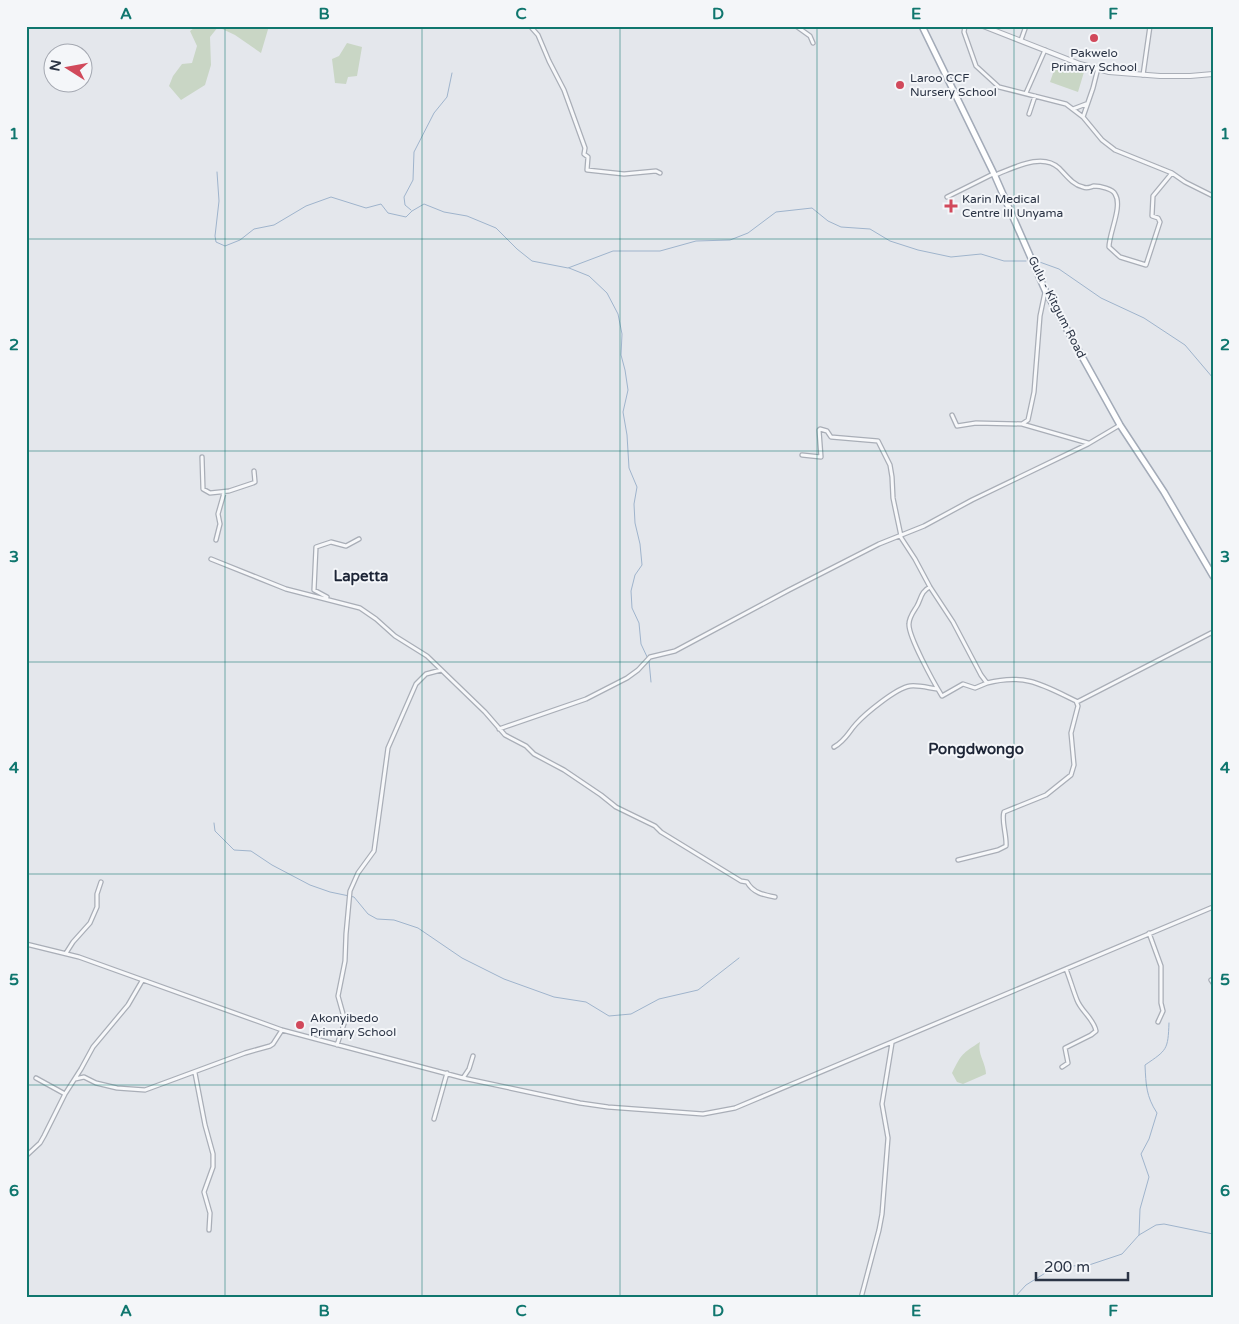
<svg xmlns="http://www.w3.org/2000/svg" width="1239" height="1324" font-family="'Varela Round',sans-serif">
	<rect width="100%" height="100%" fill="#e4e7ec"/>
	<!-- green -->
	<path fill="#c9d6c5" d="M197,26H269L261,53L235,35L218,27L210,37L211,65L205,85L181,100L169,86L173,76L182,64L192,63L197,46L190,31Z
		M347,43L362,47L357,76L348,77L346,84L335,83L332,59L339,56Z
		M1057,62L1084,72L1078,92L1050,82Z
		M980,1042C977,1054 986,1063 986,1074L963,1084L957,1082L952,1073C962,1053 962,1054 980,1042Z"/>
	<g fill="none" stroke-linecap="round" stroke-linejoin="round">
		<!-- stream -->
		<path stroke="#9fb4cc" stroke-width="1" d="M217,172L219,201L215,236L216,242L225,246L240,240L254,229L274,225L306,206L331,197L366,208L381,204L388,213L406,217L412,211L424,204L444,212L467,216L496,228L517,249L532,261L568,268L613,251H660L696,241L730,240L748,233L776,212L812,208L828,221L841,227L870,229L890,241L918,250L951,257L981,254L1004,261H1026
			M411,210L405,205L404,197L413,180L414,152L434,113L447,97L452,73
			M1034,260L1059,269L1101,298L1144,318L1185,345L1213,378
			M569,268L589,276L607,293L618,314L622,334L621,355L625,370L628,390L623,412L627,435L629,468L637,487L634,504L635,523L640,544L642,565L635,575L631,591L632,608L639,623L641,644L649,661L651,682
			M214,823L215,831L234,850L251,851L272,865L310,885L330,892L354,897L368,914L377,919L394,920L418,928L462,958L504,979L554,997L586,1002L609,1016L631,1014L659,999L698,990L739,958
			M1139,1235L1140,1209L1149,1177L1141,1154L1149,1139L1157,1113C1146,1096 1146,1085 1145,1065C1167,1050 1168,1050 1169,1023
			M1014,1298L1026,1285L1055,1267L1089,1265L1122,1254L1139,1235L1156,1225L1164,1224L1213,1234"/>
		<defs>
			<path id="minor" d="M530,26L538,35L549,61L564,90L585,148L584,154L588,157L587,170L624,174L656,171L660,173
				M796,26L810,36L813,43
				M965,26L964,32L976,66L999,87L1066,104L1083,117L1102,140L1115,150L1172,173L1185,182L1213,196
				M1021,40L1026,26
				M1143,75L1150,26
				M1026,93L1045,50
				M1073,109L1086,104
				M1029,114L1035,96
				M1083,117L1093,88L1098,68
				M995,175C1014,168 1042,152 1059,168C1066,175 1073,185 1083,187C1087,189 1090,187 1094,186C1100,186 1113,189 1115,194C1123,206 1109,233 1109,247L1120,257L1146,265L1160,222L1158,218L1152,216L1153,196L1172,173
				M947,197L993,174
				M952,415L957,426L976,423L1022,424L1088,443
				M1022,424L1028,420L1034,392L1040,316L1045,292
				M802,455L821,457L819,430L820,429L827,431L831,437L878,441L890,465L892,477L893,498L901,536
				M202,457L203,489L210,493L229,491L253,483L255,482L254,471
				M900,536L915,559L930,587L953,622L981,675L987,683C1025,673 1043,685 1076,701L1078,706L1071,733L1074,765L1071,775L1046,795L1004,812C1001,820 1007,836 1006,846L998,850L958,860
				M216,540L220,524L218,514L224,493
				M211,559L286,589L360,608L376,619L395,636L427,656L485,712L505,735L526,746L534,754L564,770L601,795L616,807L655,826L661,832L741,881L747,882C753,893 764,895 775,897
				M930,587C921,591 921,599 917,606C914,611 909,617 909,624C908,636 934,683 942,696L963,684L975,688L987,683
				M327,597L314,590L316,547L331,542L346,546L359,539
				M1077,702L1213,632
				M499,729L586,699L627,678L638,670L650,657L675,651L789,590L879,544L924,526L972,500L1088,444L1120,425
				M834,747C846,740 847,734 856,724C865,714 896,688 910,686C919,685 929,688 937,689
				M1149,933L1161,966V1003L1163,1011L1158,1022
				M26,944L79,957L282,1030L463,1078L580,1103L608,1107L703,1114L735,1108L1213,907
				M66,953L73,942L90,923L97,907V894L101,882
				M1211,980L1213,983
				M337,1045L345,1021L338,996L345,961L346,934L350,891L358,873L374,851L388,748L416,684L426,674L441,670
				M1062,1067L1068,1063L1065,1048L1091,1035L1096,1031C1094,1019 1081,1011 1077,1000C1073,990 1070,979 1066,969
				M195,1073L205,1125L213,1154V1167L204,1192L210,1213L209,1230
				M36,1078L65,1094
				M463,1078L469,1069L473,1056
				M75,1079L84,1077L96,1083L117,1088L145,1090L245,1053L270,1046L273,1044L282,1030
				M434,1119L447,1073
				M26,1156L40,1143L44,1136L65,1094L81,1069L93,1047L128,1005L142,981
				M861,1298L879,1230L882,1214L888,1138L882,1104L892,1043"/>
			<path id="tertiary" d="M983,26L1080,64L1109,72L1160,76H1190L1213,74"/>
			<path id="primary" d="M922,26L995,176L1045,290L1120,425L1164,492L1213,576"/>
		</defs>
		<!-- minor casing -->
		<use href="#minor" stroke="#a9aeb7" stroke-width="5.5"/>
		<!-- tertiary casing -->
		<use href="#tertiary" stroke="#a9aeb7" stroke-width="6"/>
		<!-- primary casing -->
		<use href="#primary" stroke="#a3abb8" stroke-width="8"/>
		<!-- minor -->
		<use href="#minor" stroke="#f7f8fa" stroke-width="3"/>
		<!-- tertiary -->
		<use href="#tertiary" stroke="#f7f8fa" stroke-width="4"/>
		<!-- primary -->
		<use href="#primary" stroke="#fff" stroke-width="5"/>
	</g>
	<!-- grid -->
	<path fill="none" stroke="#0f766e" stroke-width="1" stroke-opacity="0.55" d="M225,26V1298M422,26V1298M620,26V1298M817,26V1298M1014,26V1298M26,239H1213M26,451H1213M26,662H1213M26,874H1213M26,1085H1213"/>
	<!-- markers -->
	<g fill="#d1495b" stroke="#f4f6f9" stroke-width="2">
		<circle cx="1094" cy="38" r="5"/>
		<circle cx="900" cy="85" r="5"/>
		<path d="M948.5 198.5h5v5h5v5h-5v5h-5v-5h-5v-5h5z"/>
		<circle cx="300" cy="1025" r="5"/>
	</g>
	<g text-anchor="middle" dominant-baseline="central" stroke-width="4" stroke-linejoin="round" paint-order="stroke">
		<!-- poi labels -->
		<g font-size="12" fill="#2b3445" stroke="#f4f6f9" text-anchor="start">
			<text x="1094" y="53" text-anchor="middle">Pakwelo<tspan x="1094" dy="14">Primary School</tspan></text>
			<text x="910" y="78">Laroo CCF<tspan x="910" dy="14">Nursery School</tspan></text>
			<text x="962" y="199">Karin Medical<tspan x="962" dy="14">Centre III Unyama</tspan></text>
			<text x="310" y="1018">Akonyibedo<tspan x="310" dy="14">Primary School</tspan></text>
		</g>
		<!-- street labels -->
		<g font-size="12" fill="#2b3445" stroke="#f4f6f9">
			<text transform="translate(1057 307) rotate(63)">Gulu - Kitgum Road</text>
		</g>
		<!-- quarter labels -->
		<g font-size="15" font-weight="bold" fill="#1d2536" stroke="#f4f6f9">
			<text x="361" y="576">Lapetta</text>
			<text x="976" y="749">Pongdwongo</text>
		</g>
	</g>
	<!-- border -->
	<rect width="1239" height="1324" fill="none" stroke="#f4f6f9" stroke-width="55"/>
	<!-- north arrow -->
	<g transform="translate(68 68) rotate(281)"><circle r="24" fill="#f4f6f9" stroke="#a4a8b1"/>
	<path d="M0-4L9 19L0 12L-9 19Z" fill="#d1495b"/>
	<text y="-8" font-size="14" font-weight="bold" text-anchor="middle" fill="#2b3445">N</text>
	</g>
	<!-- scale -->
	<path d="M1036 1272v8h92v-8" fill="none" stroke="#2b3445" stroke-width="2.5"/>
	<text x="1044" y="1272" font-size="15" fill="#2b3445" stroke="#f4f6f9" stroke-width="4" paint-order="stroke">200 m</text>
	<rect x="28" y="28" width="1184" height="1268" fill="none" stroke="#0f766e" stroke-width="2"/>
	<g font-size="16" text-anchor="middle" font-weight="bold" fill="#0f766e">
		<text x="126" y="19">A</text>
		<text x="324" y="19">B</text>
		<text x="521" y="19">C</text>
		<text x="718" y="19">D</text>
		<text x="916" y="19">E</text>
		<text x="1113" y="19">F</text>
		<text x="14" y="139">1</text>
		<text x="1225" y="139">1</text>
		<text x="14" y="350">2</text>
		<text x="1225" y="350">2</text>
		<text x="14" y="562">3</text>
		<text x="1225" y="562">3</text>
		<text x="14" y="773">4</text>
		<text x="1225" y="773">4</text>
		<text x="14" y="985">5</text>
		<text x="1225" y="985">5</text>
		<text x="14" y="1196">6</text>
		<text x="1225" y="1196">6</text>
		<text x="126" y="1316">A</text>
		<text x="324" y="1316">B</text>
		<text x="521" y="1316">C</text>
		<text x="718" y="1316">D</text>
		<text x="916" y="1316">E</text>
		<text x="1113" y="1316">F</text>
	</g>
</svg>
